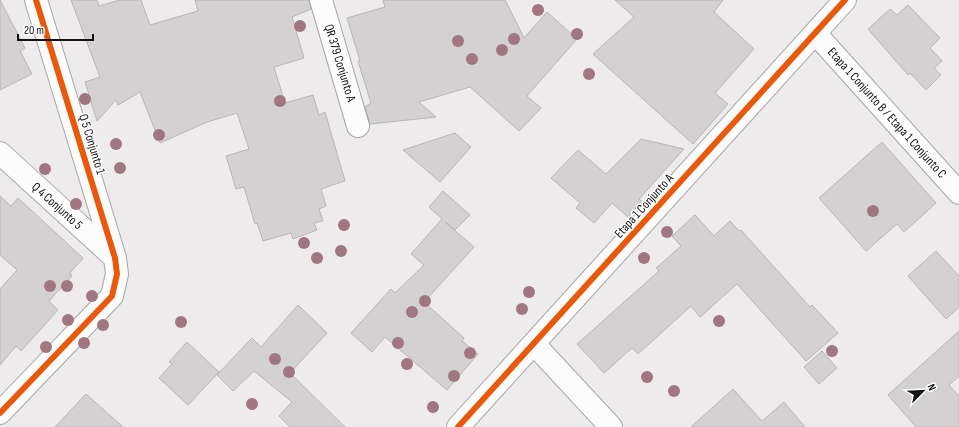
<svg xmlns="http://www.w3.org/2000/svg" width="959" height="427" font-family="'Sofia Sans Condensed',sans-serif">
	<rect width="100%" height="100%" fill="#edebeb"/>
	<!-- building -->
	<path fill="#d3d1d2" stroke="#b7b5b5" d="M0,0L25,48L20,51L32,74L0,90Z
		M71,0H97L99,6L120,0H141L150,25L198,11L195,0H309L311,9L292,17L304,58L274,67L285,103L313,95L319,115L325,112L345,181L321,189L326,206L319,209L323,221L314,223L317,230L293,239L291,233L263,241L257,223L255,224L244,187L236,189L226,156L249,149L237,113L207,122L160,143L140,92L118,105L116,100L97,121L85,82L100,77Z
		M383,0H505L524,38L547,12L577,39L527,96L541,108L519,131L470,87L419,102L436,117L370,124L365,107L371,103L358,61H360L347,18L385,7Z
		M615,0H723L714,12L754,49L715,93L728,104L693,144L593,54L634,17Z
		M908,5L940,38L930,48L942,61L934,68L941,75L926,90L910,73L908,75L868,29L890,9L897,15Z
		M455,133L471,147L440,182L403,150Z
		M641,139L684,149L639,199L642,202L628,217L612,203L594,223L576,208L580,203L551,178L578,150L606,174Z
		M882,142L936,203L904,232L897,224L866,251L819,198Z
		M443,191L470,215L455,230L445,222L474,247L424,302L464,338L462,341L478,354L447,390L385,337L372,352L351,333L391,289L395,293L424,265L411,254L442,219L429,207Z
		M0,196L11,206L18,198L83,258L70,273L72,276L49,301L58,310L21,351L16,346L0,365V289L17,270L0,255Z
		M695,215L714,236L730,221L739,231L741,230L810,307L812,305L838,333L806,361L737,284L700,317L691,306L638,354L632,348L604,373L577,344L659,271L656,268L681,246L672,236Z
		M936,251L959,276V307L946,319L908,276Z
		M298,305L327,333L290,373L345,427H290L279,416L292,402L254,371L233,391L217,375L252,338L261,347Z
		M959,331V376L949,385L959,396V427H916L888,395Z
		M187,342L219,372L188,405L159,378L172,364L169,362Z
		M822,351L837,368L819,384L804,367Z
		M733,389L762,421L784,402L805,427H691Z
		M86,394L123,427H55Z"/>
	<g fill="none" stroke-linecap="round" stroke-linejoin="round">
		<defs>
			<path id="minor" d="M321,0L358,126
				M815,33L959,193
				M0,153L114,257
				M534,344L611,427
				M0,413L112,296L117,274L115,258L36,0
				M458,427L845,0"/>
		</defs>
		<!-- minor casing -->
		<use href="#minor" stroke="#a8a6a7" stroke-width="24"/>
		<!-- minor -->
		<use href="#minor" stroke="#fcfcfc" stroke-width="22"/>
		<defs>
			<path id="cycleway" d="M0,413L112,296L117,274L115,258L36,0
				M458,427L845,0"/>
		</defs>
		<!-- cycleway casing -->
		<use href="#cycleway" stroke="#fff" stroke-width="8"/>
		<!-- cycleway -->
		<use href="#cycleway" stroke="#e8590c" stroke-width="6"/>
	</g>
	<!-- trees -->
	<g fill="#a17680">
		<circle cx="538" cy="10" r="6"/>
		<circle cx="300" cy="26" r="6"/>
		<circle cx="577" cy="34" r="6"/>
		<circle cx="514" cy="39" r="6"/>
		<circle cx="458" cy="41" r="6"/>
		<circle cx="502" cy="50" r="6"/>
		<circle cx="472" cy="59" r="6"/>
		<circle cx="589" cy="74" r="6"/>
		<circle cx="85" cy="99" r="6"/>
		<circle cx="280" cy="101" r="6"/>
		<circle cx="159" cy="135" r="6"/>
		<circle cx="116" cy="144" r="6"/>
		<circle cx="120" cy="168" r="6"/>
		<circle cx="45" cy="169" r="6"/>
		<circle cx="76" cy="204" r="6"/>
		<circle cx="873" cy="211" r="6"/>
		<circle cx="344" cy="225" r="6"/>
		<circle cx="667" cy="232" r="6"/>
		<circle cx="304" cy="243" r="6"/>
		<circle cx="341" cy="251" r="6"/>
		<circle cx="317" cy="258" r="6"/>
		<circle cx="644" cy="258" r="6"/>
		<circle cx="50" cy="286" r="6"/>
		<circle cx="67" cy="286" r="6"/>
		<circle cx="529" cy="292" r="6"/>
		<circle cx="92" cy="296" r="6"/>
		<circle cx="425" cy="301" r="6"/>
		<circle cx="522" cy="309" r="6"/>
		<circle cx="412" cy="312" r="6"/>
		<circle cx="68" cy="320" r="6"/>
		<circle cx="719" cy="321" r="6"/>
		<circle cx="181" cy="322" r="6"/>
		<circle cx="103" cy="325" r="6"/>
		<circle cx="84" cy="343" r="6"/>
		<circle cx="398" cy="343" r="6"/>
		<circle cx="46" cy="347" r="6"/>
		<circle cx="832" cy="351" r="6"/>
		<circle cx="470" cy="353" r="6"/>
		<circle cx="275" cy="359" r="6"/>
		<circle cx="407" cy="364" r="6"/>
		<circle cx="289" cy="372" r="6"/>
		<circle cx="454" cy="376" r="6"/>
		<circle cx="647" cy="377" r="6"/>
		<circle cx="674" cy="391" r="6"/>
		<circle cx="252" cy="404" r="6"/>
		<circle cx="433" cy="407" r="6"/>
	</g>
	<g text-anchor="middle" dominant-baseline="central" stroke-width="3" stroke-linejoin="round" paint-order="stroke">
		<!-- street labels -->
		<g font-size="13" fill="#131111" stroke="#fff">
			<text transform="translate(340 63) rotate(73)">QR 379 Conjunto A</text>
			<text transform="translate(887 113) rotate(48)">Etapa 1 Conjunto B / Etapa 1 Conjunto C</text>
			<text transform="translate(92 144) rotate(73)">Q 5 Conjunto 1</text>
			<text transform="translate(57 206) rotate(42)">Q 4 Conjunto 5</text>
			<text transform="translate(644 206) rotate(-48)">Etapa 1 Conjunto A</text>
		</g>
	</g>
	<!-- north arrow -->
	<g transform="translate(923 391) rotate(66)" stroke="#ffffff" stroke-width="3" paint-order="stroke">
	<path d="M0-3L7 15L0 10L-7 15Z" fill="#131111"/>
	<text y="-6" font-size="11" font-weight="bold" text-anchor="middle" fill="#131111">N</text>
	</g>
	<!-- scale -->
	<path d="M18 34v6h75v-6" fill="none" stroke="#131111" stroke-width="2"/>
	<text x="24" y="34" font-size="12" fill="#131111" stroke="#ffffff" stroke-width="3" paint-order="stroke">20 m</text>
</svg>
